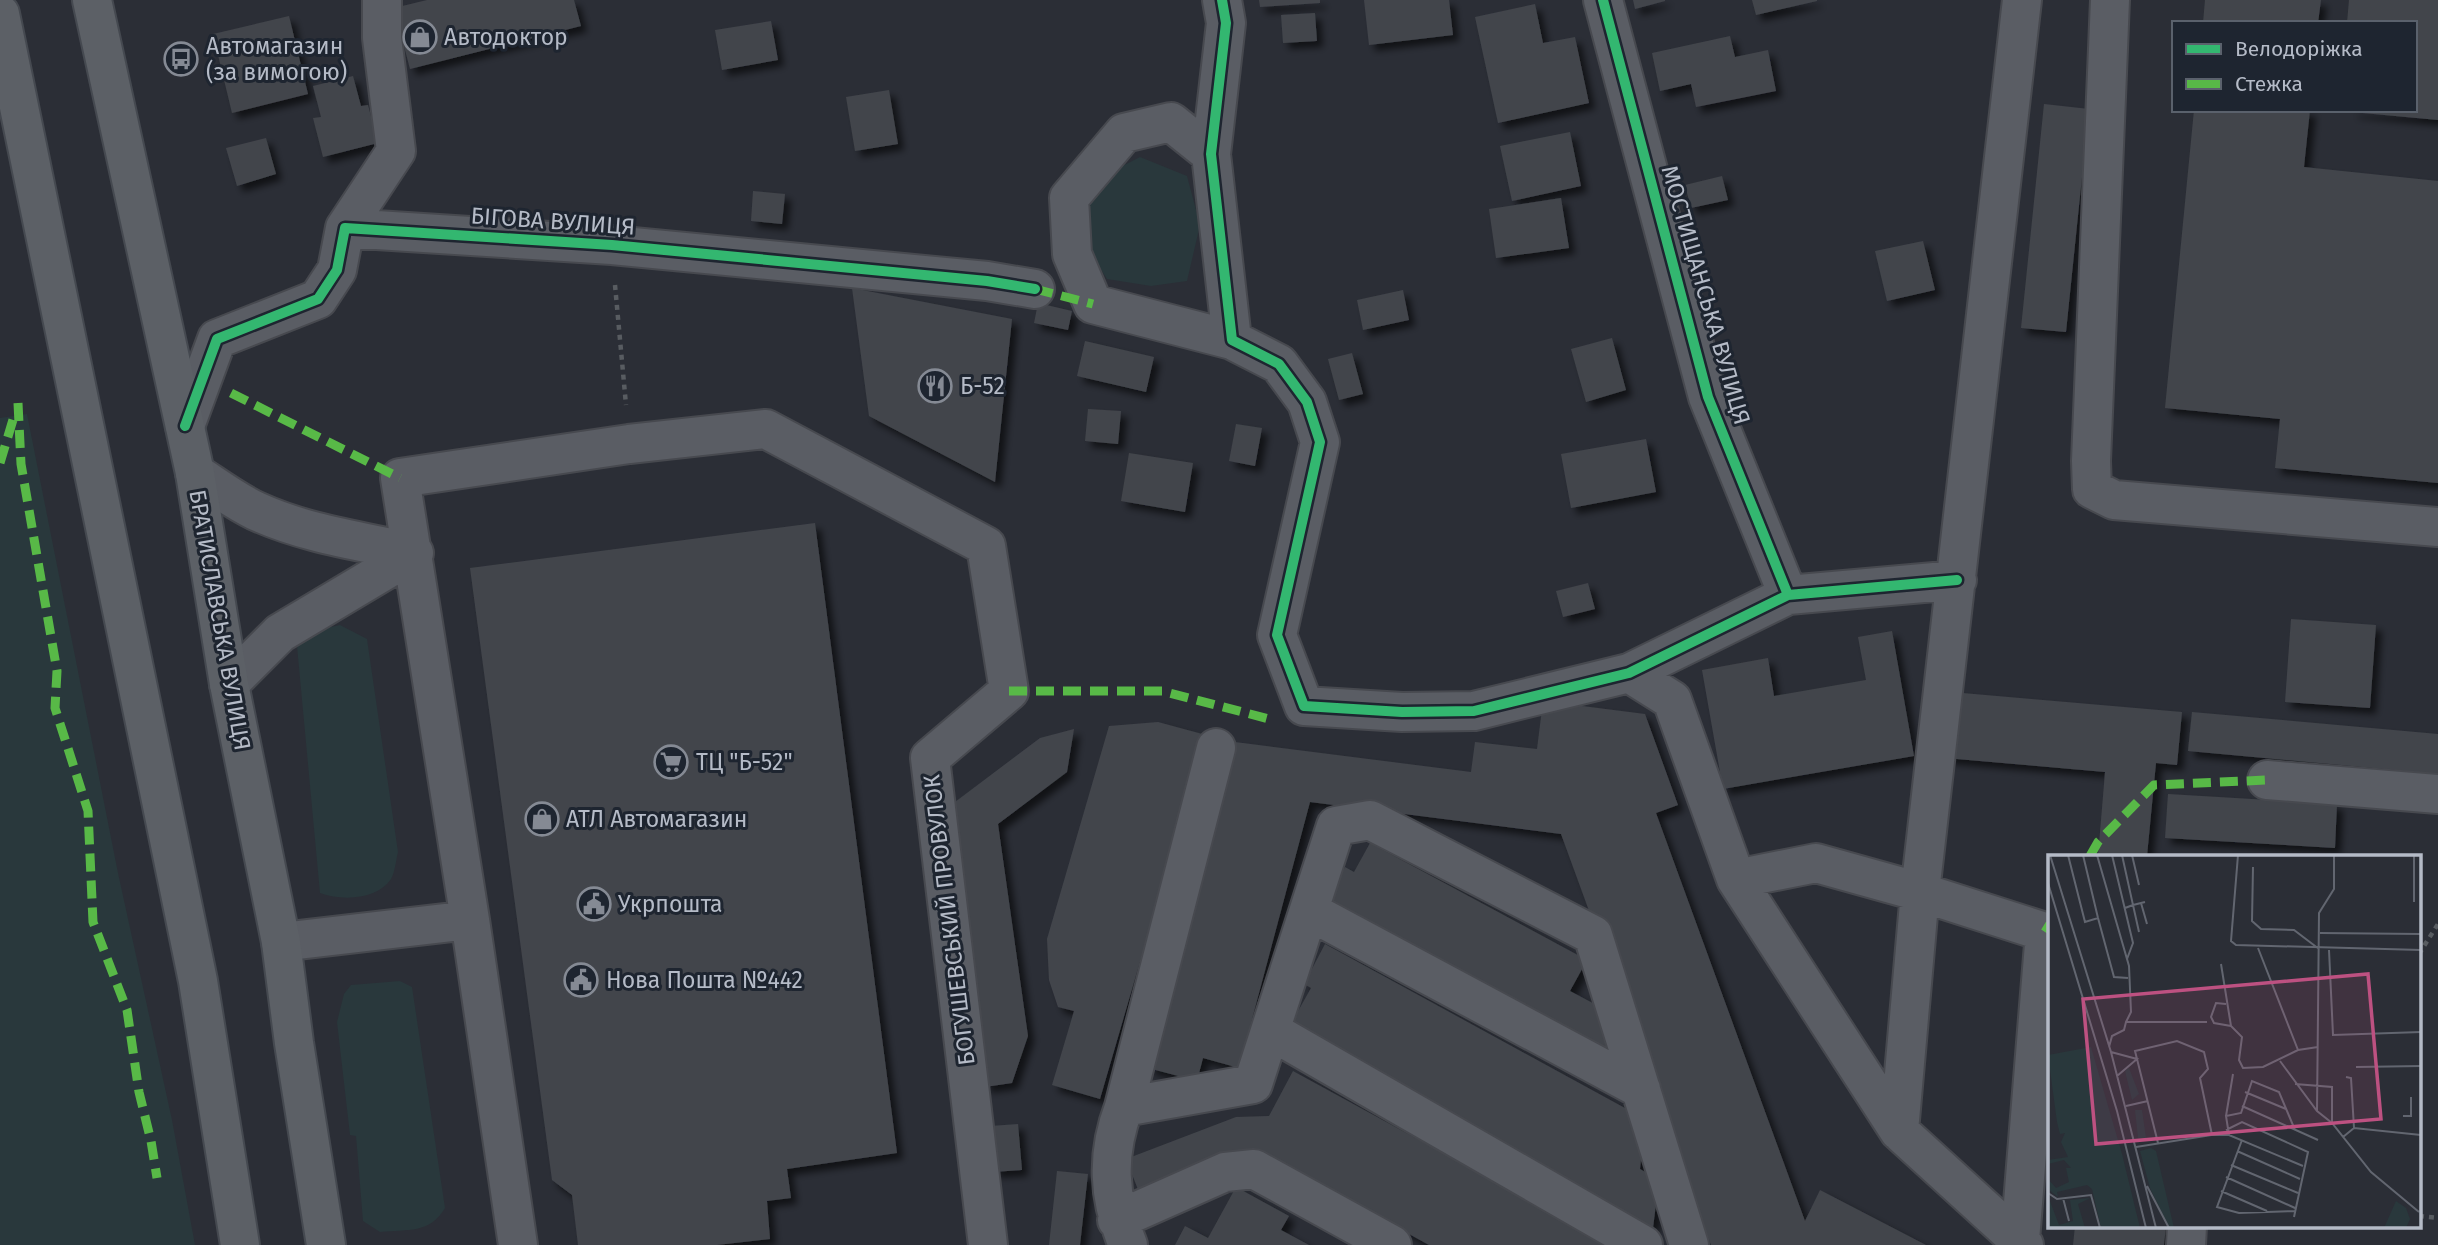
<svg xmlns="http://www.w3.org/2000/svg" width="2438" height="1245" font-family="'Fira Sans',sans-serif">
	<defs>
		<filter id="shadow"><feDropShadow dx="6" dy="6" stdDeviation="3.5" flood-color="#0009"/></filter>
	</defs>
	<rect width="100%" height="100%" fill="#2b2e36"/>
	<!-- green -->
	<path fill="#29383c" d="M1140,157L1187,176L1200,225L1187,281L1151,286L1107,279L1079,235L1095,180Z
		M27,414L118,873L172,1120L195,1245H0V418Z
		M340,625L367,639L398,852C396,860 395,872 391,879C377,900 342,901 320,893L297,646L313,631Z
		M400,981L412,987L445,1208C430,1234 408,1229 380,1232L363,1221L356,1136L350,1135L337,1022L344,994L351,985Z"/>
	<!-- building -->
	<path fill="#42454b" filter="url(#shadow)" d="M427,0H574L581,26L410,69L394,8Z
		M1259,0H1320V3L1260,7Z
		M1364,0H1449L1453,35L1369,45Z
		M1633,0H1665V1L1635,9Z
		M1752,0H1817V1L1756,15Z
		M2205,0H2321L2318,23H2203Z
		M2349,0H2438V120L2352,112V110H2415V23H2347Z
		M1535,4L1543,43L1575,37L1589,103L1498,123L1475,17Z
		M1315,13L1317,41L1283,43L1281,15Z
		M289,16L308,94L232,113L213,34Z
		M771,21L778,60L722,70L715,30Z
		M1730,36L1735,57L1768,50L1776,91L1696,107L1691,84L1660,91L1652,53Z
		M353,76L361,106L368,105L378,143L323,157L313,118L321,117L313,86Z
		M889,90L898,144L855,151L846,97Z
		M2044,104L2089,109L2066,332L2021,328Z
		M2194,110H2310L2304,167L2438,181V483L2275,468L2280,419L2165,408Z
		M1570,132L1581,186L1512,201L1500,146Z
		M266,138L276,174L237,186L226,148Z
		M1722,176L1728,200L1691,208L1685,185Z
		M753,191L785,194L782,224L751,221Z
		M1561,198L1569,248L1496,258L1489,209Z
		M1923,241L1935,290L1887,301L1875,251Z
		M852,288L1012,319L995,482L869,416Z
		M1403,290L1409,320L1363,330L1357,300Z
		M1038,303L1072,311L1068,330L1034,323Z
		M1612,338L1626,390L1586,402L1571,349Z
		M1085,341L1154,357L1146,392L1077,376Z
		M1352,353L1363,394L1339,400L1328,359Z
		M1088,409L1121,411L1118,444L1085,441Z
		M1236,424L1262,428L1255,466L1229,461Z
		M1646,439L1656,492L1571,508L1561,454Z
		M1129,453L1193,463L1185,512L1121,501Z
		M815,523L897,1153L787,1169L791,1198L767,1201L770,1239L717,1245H578L572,1195L552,1180L470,568Z
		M1588,583L1595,609L1563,617L1556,591Z
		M2291,619L2376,625L2370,708L2285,702Z
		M1892,631L1914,756L1723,789L1702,670L1768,658L1774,696L1866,680L1858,637Z
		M1951,692L2182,712L2177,765L2156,763L2147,856H2098L2105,772L1945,758Z
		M1543,701L1645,714L1678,805L1656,813L1805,1221L1820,1190L1926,1245H1711L1561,834L1310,802L1239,1068L1203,1058L1197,1081L1148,1068L1235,742L1471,772L1475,742L1537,749Z
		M2192,712L2438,734V774L2188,751Z
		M1158,722L1206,735L1100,1099L1052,1085L1074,1011L1058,1007L1049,980L1047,939L1109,726Z
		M1074,729L1067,772L998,824L1028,1036L1012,1083L985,1087L948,823L955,802L1040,738Z
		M2168,794L2337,804L2335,848L2165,838Z
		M1370,843L1587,960L1570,991L1604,1009L1617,1060L1326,903L1345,867L1354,872Z
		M1325,944L1645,1119L1640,1169L1659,1180L1653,1228L1288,1029L1311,988L1304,984Z
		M1293,1071L1611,1245H1429L1253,1148L1139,1192L1126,1159L1236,1117L1269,1116Z
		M1018,1124L1022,1170L993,1172L990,1126Z
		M1057,1171L1088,1174L1080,1245H1049Z
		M1236,1187L1289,1216L1281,1230L1309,1245H1175L1185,1226L1208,1238Z
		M2075,1226H2166L2164,1245H2073Z"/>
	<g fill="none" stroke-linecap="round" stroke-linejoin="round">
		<defs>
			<path id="minor" d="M1222,0L1226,23L1211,154L1232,340L1279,364L1307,402L1320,442L1277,635L1304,706L1402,712L1474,711L1629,673L1788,595L1957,580
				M1603,0L1708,397L1788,595
				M2110,0L2091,461L2092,489L2114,500L2438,527
				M1211,154L1171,122L1124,133L1069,198L1072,254L1093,304L1232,340
				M345,228L396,151L382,38V0
				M185,426L217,339L318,299L337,270L345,228L612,245L987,281L1035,289
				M195,473C215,486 235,501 256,511C306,534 361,541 414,553L280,633L229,684
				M1629,673L1672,700L1736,879L1899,1131L2024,1245
				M2267,780L2438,794
				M1736,879L1816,863L1920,892L2045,932L2020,1240
				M1309,911L1641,1089
				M281,942L470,920
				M1271,1031L1643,1245
				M1124,1107L1216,748
				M1899,1131L1920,892L2022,0
				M1117,1220L1225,1172L1254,1169L1392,1245
				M518,1245L470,920L400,478L629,444L766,429L986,546L1009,691L930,758L988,1245
				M1128,1245C1108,1198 1106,1154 1124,1107L1253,1084L1336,826L1370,820L1593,935L1689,1245
				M2186,1245L2187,1226"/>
			<path id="major" d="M92,0L195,473L229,684L281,942L294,1043L326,1245
				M0,14L198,981L240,1245"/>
		</defs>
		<!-- minor casing -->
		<use href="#minor" stroke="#47494f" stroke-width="42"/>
		<!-- major casing -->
		<use href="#major" stroke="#454950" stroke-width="42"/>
		<!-- path -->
		<path stroke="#585c61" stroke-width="4.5" stroke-dasharray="5 5" stroke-linecap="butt" d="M615,285L626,405
			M2419,954L2438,924
			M2419,1216L2438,1218"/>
		<!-- minor -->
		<use href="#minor" stroke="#5a5d64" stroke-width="38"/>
		<!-- major -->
		<use href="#major" stroke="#5c6066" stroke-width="38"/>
		<!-- quiet -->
		<path stroke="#58b947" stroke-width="9" stroke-dasharray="18 9" stroke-linecap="butt" d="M1035,289L1093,304
			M231,393L400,478
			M18,403L21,464L57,671L55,708L88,811L93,922L127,1010L139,1092L151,1141L157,1178
			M0,463L15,413
			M1009,691H1162L1273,720
			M2090,856L2098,842L2154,785L2267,780
			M2045,932L2050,924"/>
		<defs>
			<path id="cycleway" d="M1222,0L1226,23L1211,154L1232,340L1279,364L1307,402L1320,442L1277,635L1304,706L1402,712L1474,711L1629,673L1788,595L1957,580
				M1603,0L1708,397L1788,595
				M185,426L217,339L318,299L337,270L345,228L612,245L987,281L1035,289"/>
		</defs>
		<!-- cycleway casing -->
		<use href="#cycleway" stroke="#1e2530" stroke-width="15"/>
		<!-- cycleway -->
		<use href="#cycleway" stroke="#33b770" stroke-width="10"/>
	</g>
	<!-- icons -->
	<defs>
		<symbol id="shop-ring" viewBox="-11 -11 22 22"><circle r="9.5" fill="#1e2530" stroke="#858a94" stroke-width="1.5"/><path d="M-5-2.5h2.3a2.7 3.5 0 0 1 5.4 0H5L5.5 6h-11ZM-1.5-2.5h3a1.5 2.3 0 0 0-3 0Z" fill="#858a94"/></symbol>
		<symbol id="bus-ring" viewBox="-11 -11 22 22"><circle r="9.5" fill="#1e2530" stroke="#858a94" stroke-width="1.5"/><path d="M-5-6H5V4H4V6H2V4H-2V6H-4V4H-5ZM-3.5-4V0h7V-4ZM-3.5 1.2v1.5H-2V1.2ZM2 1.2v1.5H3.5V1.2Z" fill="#858a94"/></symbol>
		<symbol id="restaurant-ring" viewBox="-11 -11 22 22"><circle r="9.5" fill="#1e2530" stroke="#858a94" stroke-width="1.5"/><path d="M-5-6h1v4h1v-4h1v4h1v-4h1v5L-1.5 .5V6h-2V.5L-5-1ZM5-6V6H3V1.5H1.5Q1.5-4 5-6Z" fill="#858a94"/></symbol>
		<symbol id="supermarket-ring" viewBox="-11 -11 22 22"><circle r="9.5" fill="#1e2530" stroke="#858a94" stroke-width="1.5"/><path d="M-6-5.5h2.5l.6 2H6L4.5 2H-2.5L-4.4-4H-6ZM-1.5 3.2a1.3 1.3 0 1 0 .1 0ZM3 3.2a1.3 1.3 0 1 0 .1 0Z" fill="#858a94"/></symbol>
		<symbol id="civic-ring" viewBox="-11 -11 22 22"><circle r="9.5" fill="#1e2530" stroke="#858a94" stroke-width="1.5"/><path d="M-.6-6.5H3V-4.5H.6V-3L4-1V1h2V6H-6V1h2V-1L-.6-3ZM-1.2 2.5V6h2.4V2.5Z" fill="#858a94"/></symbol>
	</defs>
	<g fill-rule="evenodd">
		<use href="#shop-ring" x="401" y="18" width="38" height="38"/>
		<use href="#bus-ring" x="162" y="40" width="38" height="38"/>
		<use href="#restaurant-ring" x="916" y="367" width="38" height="38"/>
		<use href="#supermarket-ring" x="652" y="743" width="38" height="38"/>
		<use href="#shop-ring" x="523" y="800" width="38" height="38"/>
		<use href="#civic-ring" x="575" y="885" width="38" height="38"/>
		<use href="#civic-ring" x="562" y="961" width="38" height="38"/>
	</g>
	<g text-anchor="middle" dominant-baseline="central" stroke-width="6" stroke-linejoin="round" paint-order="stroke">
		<!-- poi labels -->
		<g font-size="23" fill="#b5bbc7" stroke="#1e2530" text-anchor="start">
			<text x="444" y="37">Автодоктор</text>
			<text x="206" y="46">Автомагазин<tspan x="206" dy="26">(за вимогою)</tspan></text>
			<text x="960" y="386">Б-52</text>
			<text x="696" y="762">ТЦ "Б-52"</text>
			<text x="566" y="819">АТЛ Автомагазин</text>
			<text x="618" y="904">Укрпошта</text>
			<text x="606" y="980">Нова Пошта №442</text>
		</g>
		<!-- street labels -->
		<g font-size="23" fill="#b5bbc7" stroke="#1e2530">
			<text transform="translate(553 221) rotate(4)">БІГОВА ВУЛИЦЯ</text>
			<text transform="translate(1706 295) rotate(74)">МОСТИЩАНСЬКА ВУЛИЦЯ</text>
			<text transform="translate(220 620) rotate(80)">БРАТИСЛАВСЬКА ВУЛИЦЯ</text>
			<text transform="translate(949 920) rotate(-97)">БОГУШЕВСЬКИЙ ПРОВУЛОК</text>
		</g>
	</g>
	<!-- overview -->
	<g transform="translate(2048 855)">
		<rect width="373" height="373" fill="#2b2e36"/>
		<path d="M43,192L74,299L92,373H53L44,334L39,330L9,337L10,342L0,334V324L8,333L21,327L18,313H23L16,305L0,309V305L20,302L13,287L17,278L12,279L9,267L0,200ZM81,213L91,239L84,245L77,216ZM87,255H94L98,283H90ZM103,293L108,296L126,373H121L102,333L92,296ZM0,341L11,370L25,366L22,345L42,343L30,349L37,373H0ZM348,346L358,353L362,364L358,373H336Z" fill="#29383c"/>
		<path fill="none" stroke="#626670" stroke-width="2" d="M2,0L63,197L108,373M20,0L37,67L50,63L66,122L80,123M35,0L50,63M49,0L81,111L83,157L78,167M64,0L85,88L79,104M74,0L85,50L77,53M84,0L91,30M190,0L183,86L188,90L373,95M366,0V47M205,12L204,66L213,74L246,75L271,94M0,28L69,256L98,373M93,48L99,69M91,77L85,50L97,47M272,78L373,79M210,93L250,195M281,95L285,180L373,177M173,109L183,171L194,182L191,205L195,213L215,212L250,195L270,192M178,149L168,148L163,162L166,168L183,171M61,192L64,181L76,175L78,167H159M63,197L89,204L69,221M232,206L269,256L284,268L323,317L371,357M308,212L373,211M298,222L303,223L306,273M247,229L284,232V268M197,237L238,254M78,251L100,246M194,251L270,285M269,256L271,58L286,34V0M178,261L185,219M355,261H363V242M178,275L194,267L260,297L246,362M164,280H181L255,311M181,280L178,261L193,258L204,226L231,237L247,275M295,282L306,273L373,280M194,285L169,352L191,358L247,356M88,292L164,280L152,223L160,214L156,197L129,186L87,196L110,288M189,296L252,324M183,310L250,338M178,322L247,353M99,331L121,373M173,336L219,356M0,338L9,344L43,340L52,373M15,343L21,366"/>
		<path fill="#bd5181" fill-opacity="0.15" stroke="#bd5181" stroke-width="3.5" d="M320,119L333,264L48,289L35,144Z"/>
		<rect width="373" height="373" fill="none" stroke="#b5bbc7" stroke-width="3.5"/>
	</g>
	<!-- legend -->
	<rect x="2172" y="21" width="245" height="91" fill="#1e2530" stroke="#5a616c" stroke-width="2"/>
	<rect x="2186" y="44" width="35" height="10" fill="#33b770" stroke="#5a616c" stroke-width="2"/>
	<text x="2235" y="56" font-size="21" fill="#b5bbc7">Велодоріжка</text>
	<rect x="2186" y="79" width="35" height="10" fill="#58b947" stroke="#5a616c" stroke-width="2"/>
	<text x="2235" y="91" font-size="21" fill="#b5bbc7">Стежка</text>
</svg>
